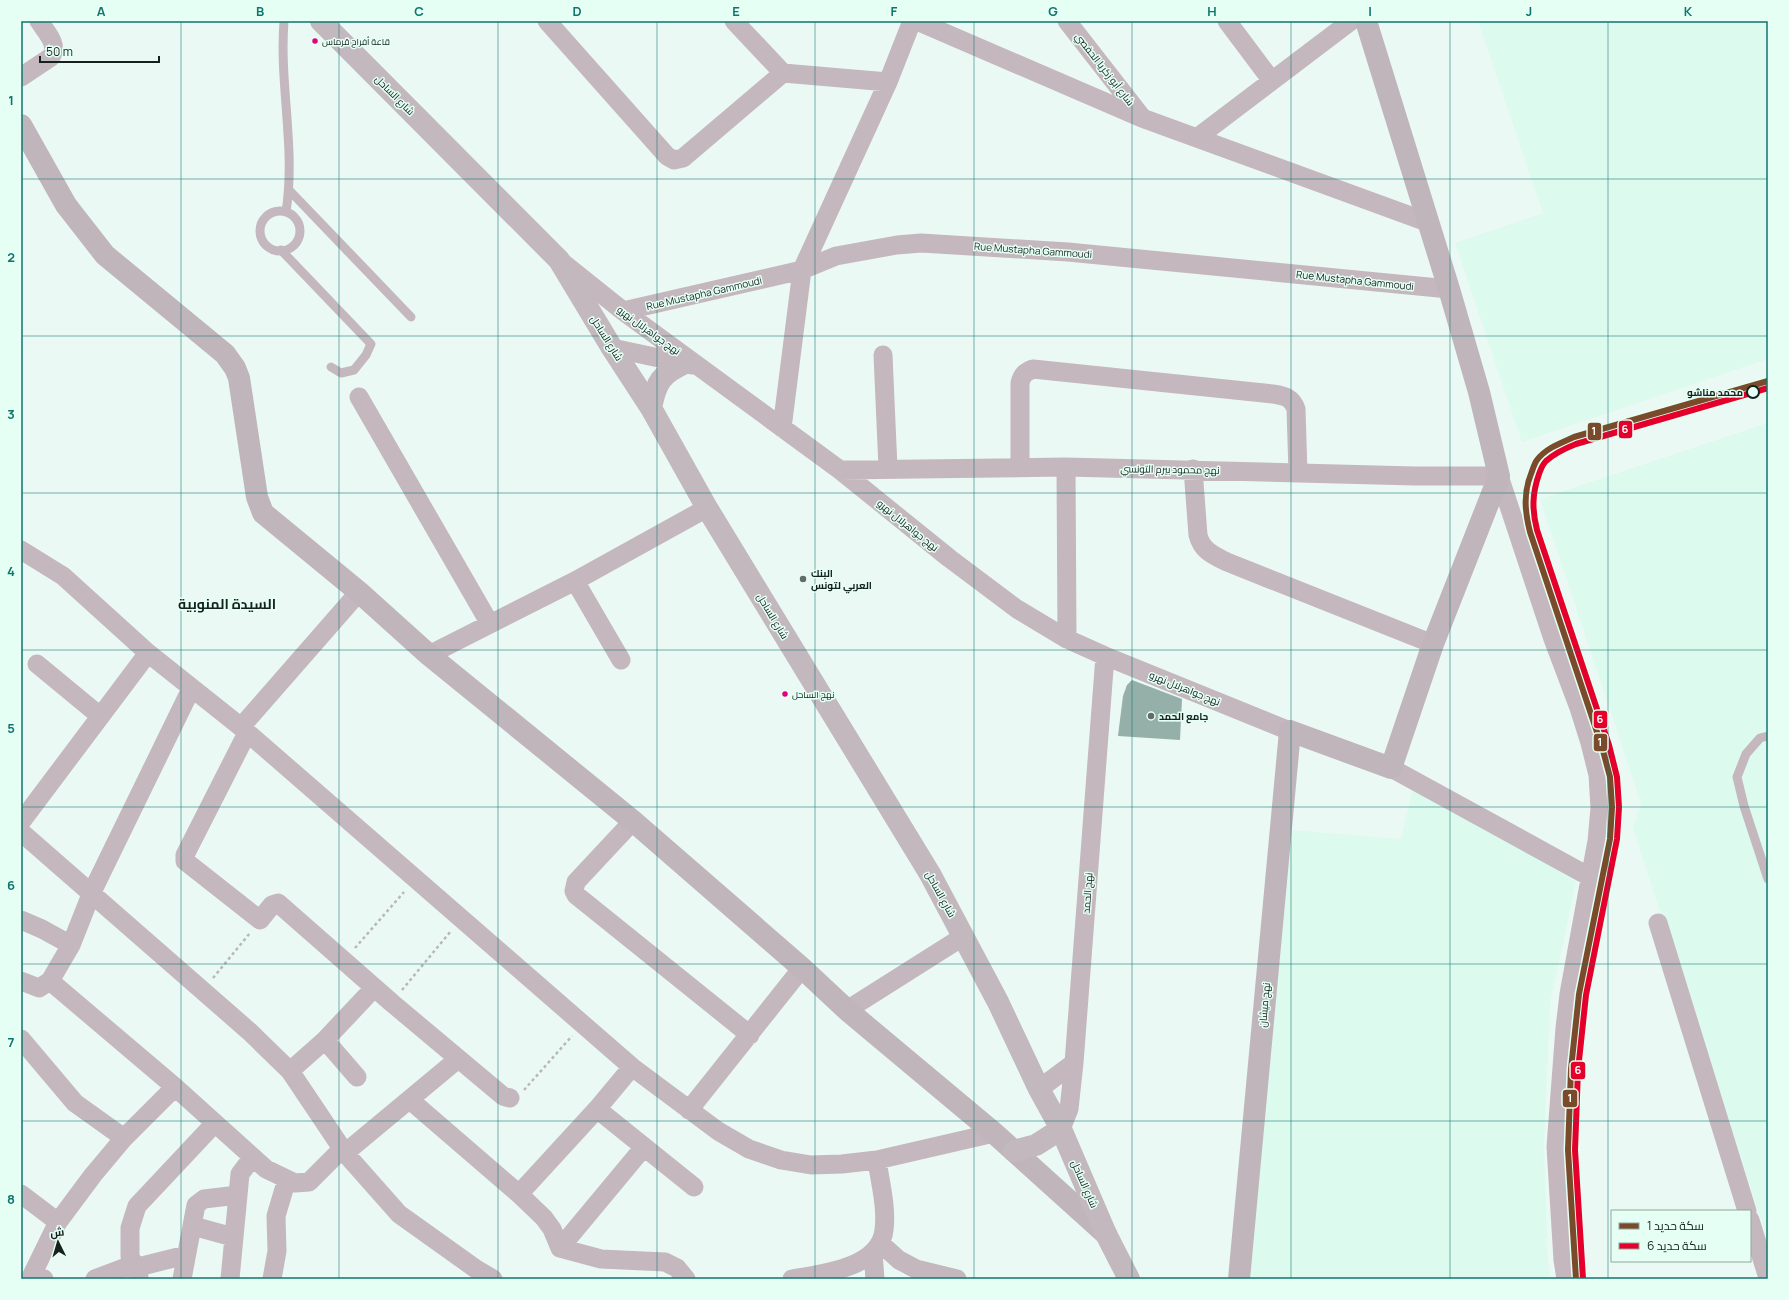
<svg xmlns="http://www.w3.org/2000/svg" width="1789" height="1300" font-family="Manrope,Cairo,sans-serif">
	<rect width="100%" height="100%" fill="#ebf9f4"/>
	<!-- built -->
	<path fill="#ddfaef" d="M1478,21H1768V359L1522,442L1455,243L1543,213Z
		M1768,423V1241L1633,828L1641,803L1540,499Z
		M1413,787L1577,878L1550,1004L1544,1147L1548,1263L1551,1279H1249L1290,830L1401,839Z"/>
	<!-- building -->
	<path fill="#95b0a8" d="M1132,680L1182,699L1180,740L1118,736L1123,696L1127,685Z"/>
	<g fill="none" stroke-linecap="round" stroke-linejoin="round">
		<!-- path -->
		<path stroke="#bab7b8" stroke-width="2.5" stroke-dasharray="3 3" stroke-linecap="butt" d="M355,948L404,892
			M213,978L250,933
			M402,990L451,931
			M524,1090L572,1036"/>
		<!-- lane -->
		<path stroke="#c5b7be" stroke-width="9" d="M284,21C279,85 296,148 286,212
			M289,190L411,317
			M260 231a20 20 0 1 1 40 0a20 20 0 1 1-40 0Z
			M281,250L371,344L366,355L354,370L341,373L331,367
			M1768,736L1760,738L1746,754L1737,777L1744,806L1768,879"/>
		<!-- street -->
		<path stroke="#c5b7be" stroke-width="19" d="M547,21L667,156L674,160L683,158L783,73L888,82
			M734,21L783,73
			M917,21L1142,118L1427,222
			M1067,21L1141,116
			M1227,21L1272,81
			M21,77L51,57C59,44 46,32 39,21
			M1198,137L1351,21
			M563,263L623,311L840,470L949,558L1017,609L1067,639L1105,656L1290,731
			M623,311L802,270L836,256L897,245L921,243L1068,252L1449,289
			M612,348L692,365
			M883,355L888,468
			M359,397L490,624
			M782,428L802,270L888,82L912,21
			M1020,467V383C1022,375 1025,372 1033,369L1273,394C1284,396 1292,397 1296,409L1298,473
			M1066,467L1067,639
			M1193,469L1198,535C1202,551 1213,555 1227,562L1433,644
			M840,470L1066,467L1415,476H1499L1553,639L1579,708L1590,743L1598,775L1600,808L1597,841L1569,994L1565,1028L1556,1147L1563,1260L1566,1279
			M21,550L63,576L148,653L241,727L632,1067L718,1131L749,1149L781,1160L811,1165L842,1164L877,1160L994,1133
			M575,581L621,660
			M429,655L575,581L707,508
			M37,664L100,716
			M241,727L359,592
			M247,733L185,855V861L260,920L272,905L278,903L392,1003L503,1096L510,1098
			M1391,768L1590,877
			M633,821L576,882L574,891L576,895L750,1035
			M21,822L148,653
			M21,832L250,1032L290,1071L345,1153L399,1214L476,1269L493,1279
			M21,920L42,929L71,945
			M1658,923L1747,1211
			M21,981L39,988L50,981L71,945L92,892L191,689
			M50,981L175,1087L266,1169L295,1183L309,1182L342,1149
			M847,1010L964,936
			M21,1039L75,1103L124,1138
			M325,1040L357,1077
			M290,1071L325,1040L374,988
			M1039,1089L1074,1063
			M410,1100L519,1194L544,1218L552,1229L560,1248L601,1259L665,1262L677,1268L686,1279
			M597,1109L694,1187
			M689,1110L802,968
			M1061,1129L1069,1109L1074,1063L1105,656
			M345,1153L458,1059
			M21,1194L58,1222
			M519,1194L597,1109L632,1067
			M1750,1220L1768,1278
			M193,1226L233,1237
			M880,1243L899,1260L916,1269L957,1279
			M560,1248L644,1147
			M873,1253L875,1279
			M44,1279L31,1277L58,1222L93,1175L124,1138L175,1087
			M95,1279L124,1268L138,1267L186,1255
			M139,1279L138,1267L133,1263L130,1256V1228L137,1206L215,1123
			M182,1279L196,1205L204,1199L238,1195
			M230,1279L240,1174L252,1158
			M272,1279L277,1251L276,1216L287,1179
			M792,1279C821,1274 880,1268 884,1230C887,1208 880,1182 877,1160"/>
		<!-- secondary -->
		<path stroke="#c1b5bc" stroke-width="22" d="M21,125L66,205L105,255L225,354L235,368L239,378L257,497L263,513L359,592L429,655L633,821L802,968L847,1010L994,1133L1106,1234
			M1239,1279L1290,731L1391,768L1433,644L1499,476L1479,392L1449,289L1366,21"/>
		<!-- primary -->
		<path stroke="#c2b8be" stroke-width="22" d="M321,21L559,260L612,348L651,408L707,508L930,874L998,1002L1039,1089L1061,1129L1106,1234L1129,1279
			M651,408C656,382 661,374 685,363
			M1014,1151L1036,1145L1061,1129"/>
		<defs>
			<path id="rail-1" d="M1576,1279L1568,1150L1571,1069L1579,994L1610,839L1612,807L1610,777L1602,747L1530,532C1525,512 1523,494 1531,474C1533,469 1534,464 1537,460C1546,448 1561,443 1574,437L1768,381"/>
			<path id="rail-2" d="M1583,1279L1575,1150L1578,1070L1586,995L1617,839L1619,807L1617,777L1609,745L1537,530C1532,510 1532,494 1539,474C1541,469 1542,465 1546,461C1555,453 1566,448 1576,444L1768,388"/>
		</defs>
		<!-- rail-1 casing -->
		<use href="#rail-1" stroke="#e5fff5" stroke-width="9"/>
		<!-- rail-2 casing -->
		<use href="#rail-2" stroke="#e5fff5" stroke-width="9"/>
		<!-- rail-1 -->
		<use href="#rail-1" stroke="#7a4b2a" stroke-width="6"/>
		<!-- rail-2 -->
		<use href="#rail-2" stroke="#e4002b" stroke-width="6"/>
	</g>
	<!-- grid -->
	<path fill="none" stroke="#0f766e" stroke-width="1" stroke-opacity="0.55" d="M181,21V1279M339,21V1279M498,21V1279M657,21V1279M815,21V1279M974,21V1279M1132,21V1279M1291,21V1279M1450,21V1279M1608,21V1279M21,179H1768M21,336H1768M21,493H1768M21,650H1768M21,807H1768M21,964H1768M21,1121H1768"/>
	<!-- markers -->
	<g fill="#e5007d" stroke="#e5fff5" stroke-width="1.5">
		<circle cx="315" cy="41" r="3.5"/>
		<circle cx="785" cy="694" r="3.5"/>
	</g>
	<circle fill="#e5fff5" stroke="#15211c" stroke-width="2" cx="1753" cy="392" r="6"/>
	<g fill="#606d68" stroke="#e5fff5" stroke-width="1.5">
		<circle cx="803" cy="579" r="4"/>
		<circle cx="1151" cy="716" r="4"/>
	</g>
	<g text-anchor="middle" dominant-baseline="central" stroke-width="3" stroke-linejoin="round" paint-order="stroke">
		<!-- bus labels -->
		<g font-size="9" fill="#15211c" stroke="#e5fff5" text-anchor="start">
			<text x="322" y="41">قاعة أفراح قرماس</text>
			<text x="792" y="694">نهج الساحل</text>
		</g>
		<!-- street labels -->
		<g font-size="10" fill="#15211c" stroke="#e5fff5">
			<text transform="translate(1105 69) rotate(52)">شارع أبو زكريا الحفصي</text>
			<text transform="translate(395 95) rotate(45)">شارع الساحل</text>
			<text transform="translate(1033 250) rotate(4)">Rue Mustapha Gammoudi</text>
			<text transform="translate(1355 280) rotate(6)">Rue Mustapha Gammoudi</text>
			<text transform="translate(704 293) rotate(-13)">Rue Mustapha Gammoudi</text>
			<text transform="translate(649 330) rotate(36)">نهج جواهرلال نهرو</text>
			<text transform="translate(607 338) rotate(58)">شارع الساحل</text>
			<text transform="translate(1170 469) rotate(1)">نهج محمود بيرم التونسي</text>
			<text transform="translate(908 525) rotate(39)">نهج جواهرلال نهرو</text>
			<text transform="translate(773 616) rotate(59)">شارع الساحل</text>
			<text transform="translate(1185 688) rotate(22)">نهج جواهرلال نهرو</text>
			<text transform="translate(1087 893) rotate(-86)">نهج الحمد</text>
			<text transform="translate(941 894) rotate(61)">شارع الساحل</text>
			<text transform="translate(1264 1005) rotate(-85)">نهج ميشان</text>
			<text transform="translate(1085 1184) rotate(66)">شارع الساحل</text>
		</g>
		<!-- stop labels -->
		<g font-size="10" font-weight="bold" fill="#15211c" stroke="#e5fff5" text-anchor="end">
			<text x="1743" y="392">محمد مناشو</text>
		</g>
		<!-- poi labels -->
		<g font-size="10" font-weight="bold" fill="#15211c" stroke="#e5fff5" text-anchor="start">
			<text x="811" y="573">البنك<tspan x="811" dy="12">العربي لتونس</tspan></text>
			<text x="1159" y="716">جامع الحمد</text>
		</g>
		<!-- district labels -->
		<g font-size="14" font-weight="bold" fill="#15211c" stroke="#e5fff5">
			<text x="227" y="603">السيدة المنوبية</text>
		</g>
	</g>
	<g stroke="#e5fff5" stroke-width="1.5">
		<rect x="1618" y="420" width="15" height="19" rx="4" fill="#e4002b"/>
		<rect x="1587" y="422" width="15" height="19" rx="4" fill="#7a4b2a"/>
		<rect x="1593" y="710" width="15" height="19" rx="4" fill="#e4002b"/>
		<rect x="1593" y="733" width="15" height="19" rx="4" fill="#7a4b2a"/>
		<rect x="1570" y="1061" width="16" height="19" rx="4" fill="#e4002b"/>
		<rect x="1562" y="1089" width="16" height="19" rx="4" fill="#7a4b2a"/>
	</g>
	<g font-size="11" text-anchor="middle" font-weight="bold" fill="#fff">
		<text x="1625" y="433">6</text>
		<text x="1594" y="435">1</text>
		<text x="1600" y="723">6</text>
		<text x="1600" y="746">1</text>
		<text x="1578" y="1074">6</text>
		<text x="1570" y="1102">1</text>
	</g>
	<!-- border -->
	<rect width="1789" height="1300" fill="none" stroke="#e5fff5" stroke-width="44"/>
	<!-- legend -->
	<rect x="1611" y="1210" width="140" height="52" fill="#e5fff5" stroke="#92a69e"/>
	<rect x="1619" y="1223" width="20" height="6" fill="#7a4b2a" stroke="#92a69e"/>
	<text x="1647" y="1230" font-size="12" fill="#15211c">سكة حديد 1</text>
	<rect x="1619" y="1243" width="20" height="6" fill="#e4002b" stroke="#92a69e"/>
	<text x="1647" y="1250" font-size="12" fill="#15211c">سكة حديد 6</text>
	<!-- north arrow -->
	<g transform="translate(58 1242) rotate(355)" stroke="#e5fff5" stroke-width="3" paint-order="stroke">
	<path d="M0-3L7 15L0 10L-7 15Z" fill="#15211c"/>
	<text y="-6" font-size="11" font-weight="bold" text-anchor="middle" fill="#15211c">ش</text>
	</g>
	<!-- scale -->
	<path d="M40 56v6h119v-6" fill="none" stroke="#15211c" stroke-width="2"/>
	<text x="46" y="56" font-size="12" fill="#15211c" stroke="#e5fff5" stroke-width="3" paint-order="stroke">50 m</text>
	<rect x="22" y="22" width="1745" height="1256" fill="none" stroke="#0f766e" stroke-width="1.5"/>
	<g font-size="13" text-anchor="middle" font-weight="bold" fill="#0f766e">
		<text x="101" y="16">A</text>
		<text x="260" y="16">B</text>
		<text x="419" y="16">C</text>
		<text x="577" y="16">D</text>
		<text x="736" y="16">E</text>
		<text x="894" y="16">F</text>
		<text x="1053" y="16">G</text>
		<text x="1212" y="16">H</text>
		<text x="1370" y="16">I</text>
		<text x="1529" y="16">J</text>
		<text x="1688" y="16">K</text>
		<text x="11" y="105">1</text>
		<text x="11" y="262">2</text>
		<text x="11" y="419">3</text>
		<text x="11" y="576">4</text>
		<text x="11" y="733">5</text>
		<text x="11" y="890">6</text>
		<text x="11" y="1047">7</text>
		<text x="11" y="1204">8</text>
	</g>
</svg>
